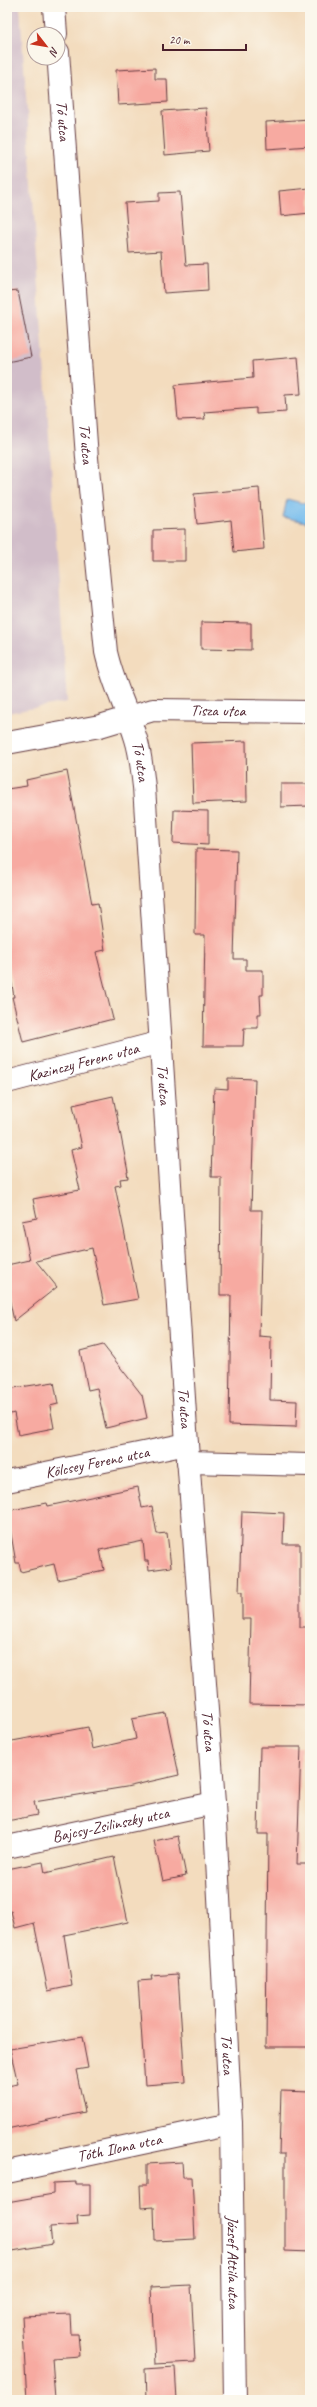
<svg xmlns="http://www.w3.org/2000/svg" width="317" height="2407" font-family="Caveat,sans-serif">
	<rect width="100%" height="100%" fill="#fbf7ec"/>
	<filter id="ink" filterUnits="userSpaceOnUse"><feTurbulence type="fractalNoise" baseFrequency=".025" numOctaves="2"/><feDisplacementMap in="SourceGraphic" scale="8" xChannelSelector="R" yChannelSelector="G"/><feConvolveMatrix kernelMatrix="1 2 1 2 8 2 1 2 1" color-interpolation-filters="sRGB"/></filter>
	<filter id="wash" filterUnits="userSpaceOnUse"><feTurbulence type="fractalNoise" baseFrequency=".012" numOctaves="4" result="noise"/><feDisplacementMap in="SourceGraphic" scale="16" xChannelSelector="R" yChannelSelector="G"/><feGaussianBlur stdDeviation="0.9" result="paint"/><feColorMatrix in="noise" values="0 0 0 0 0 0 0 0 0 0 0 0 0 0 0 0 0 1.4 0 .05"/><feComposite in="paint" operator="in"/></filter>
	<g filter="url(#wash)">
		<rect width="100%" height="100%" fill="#f3dcbe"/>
		<!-- industrial -->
		<path fill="#d1bdc9" d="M7,7H20L67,702L7,713Z"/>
		<!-- water -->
		<path fill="#75bced" stroke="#606e8c" d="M287,499L310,505V523L283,517Z"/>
		<g id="blocks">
			<!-- building -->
			<path fill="#f7aaa1" d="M155,68V79H167L168,102L118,105L116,70Z
				M206,108L209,151L165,155L162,111Z
				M310,119V146L267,149L266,122Z
				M310,188V213L281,216L279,191Z
				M180,192L186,265L207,264L208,290L164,293L161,251L129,253L125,203L159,201V193Z
				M18,291L31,357L7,362V292Z
				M298,357L301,394L285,395L286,412L256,414V408L204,412L205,419L178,420L175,385L253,378L252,361Z
				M259,488L264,549L234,552L231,520L197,524L194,494Z
				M185,529V561H153V530Z
				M201,622L251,623V650L201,649Z
				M246,741L247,801L193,803L191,743Z
				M67,771L92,904L98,903L105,950L96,952L113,1019L23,1042L12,997H14L7,954V789L27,786L26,780Z
				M281,784H309V806L281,807Z
				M174,810L208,811V845L173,843Z
				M196,849L237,850L234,959H246V970H263V995H260L261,1014H258V1028H244L243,1046H203L205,935H195Z
				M228,1078L255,1079L251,1210H262L259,1336L271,1337L270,1400L297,1401L296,1427L229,1425L231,1295H220L221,1177H211L214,1088L228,1089Z
				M113,1096L128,1172H127L128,1178L120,1179L121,1185L115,1186L138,1299L104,1305L92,1248L36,1261L57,1287L14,1321L7,1288V1265L30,1260L22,1221L37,1218L33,1199L80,1190L71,1150L82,1147L73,1105Z
				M103,1345L142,1395L147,1418L106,1428L97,1388L88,1390L80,1351Z
				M54,1382L58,1404L50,1406L54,1428L18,1435L14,1413L7,1415V1389Z
				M138,1487L142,1508L152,1506L157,1534L167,1533L171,1567L149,1570L148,1561H145L143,1541L100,1550L104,1570L58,1580L54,1564L21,1572L19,1563H16L7,1511L47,1503L48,1506Z
				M242,1511L284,1513L283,1544H300V1627H310V1705L249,1704L251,1619H242V1592H239Z
				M166,1713L179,1775L126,1787L34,1802L37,1815L7,1821V1742L88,1727L92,1749L136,1739L132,1719Z
				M260,1747H301L297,1864H310L309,2047H266L268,1834H258Z
				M178,1836L186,1876L163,1881L154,1841Z
				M114,1857L128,1922L64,1935L72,1986L48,1991L34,1923L15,1928L11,1911L7,1912V1869L43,1862L45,1873Z
				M178,1974L185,2082L145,2085L138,1981L152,1980L151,1976Z
				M82,2037L88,2068L76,2070L85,2112L7,2129V2086L18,2084L10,2049Z
				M281,2091L310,2092V2252L285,2251V2154H279Z
				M182,2162L183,2177H192L195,2239L155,2241L154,2207L141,2208L140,2185H147V2164Z
				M76,2182V2184H90V2215L77,2216L78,2225L50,2227L52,2244L7,2252V2202L53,2194V2183Z
				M191,2285L195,2362L155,2364L151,2287Z
				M70,2314L71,2334H78L80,2356L52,2358L55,2399L27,2400L22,2316Z
				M175,2367L177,2400H146L145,2369Z"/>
		</g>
	</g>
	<g filter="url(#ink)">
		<use href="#blocks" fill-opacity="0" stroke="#633b41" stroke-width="1"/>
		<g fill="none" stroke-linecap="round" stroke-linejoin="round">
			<defs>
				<g id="minor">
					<path d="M54,7L56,34"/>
					<path id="s1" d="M58,52L87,458L106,652C113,684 127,709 136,739C141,755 142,771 144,787L187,1444L214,1803L231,2124L235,2400"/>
					<path id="s2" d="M7,743L100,726L153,710L310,712"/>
					<path id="s3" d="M7,1082L161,1042"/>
					<path d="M188,1462L310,1465"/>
					<path id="s4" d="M7,1481L187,1444"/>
					<path id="s5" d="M7,1847L214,1803"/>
					<path id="s6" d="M7,2172L231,2124"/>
				</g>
			</defs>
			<!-- minor casing -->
			<use href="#minor" stroke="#633b41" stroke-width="24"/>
			<!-- minor -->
			<use href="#minor" stroke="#fff" stroke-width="22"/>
		</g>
	</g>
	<g text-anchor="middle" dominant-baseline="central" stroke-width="3.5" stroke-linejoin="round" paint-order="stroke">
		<!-- street labels -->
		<g font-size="16" fill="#4a1f2b" stroke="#fbf7ec">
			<text stroke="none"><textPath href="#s1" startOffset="69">Tó utca</textPath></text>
			<text stroke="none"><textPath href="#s1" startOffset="393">Tó utca</textPath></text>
			<text stroke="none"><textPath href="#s2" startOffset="215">Tisza utca</textPath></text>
			<text stroke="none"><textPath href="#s1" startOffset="717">Tó utca</textPath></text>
			<text stroke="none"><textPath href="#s3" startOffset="79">Kazinczy Ferenc utca</textPath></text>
			<text stroke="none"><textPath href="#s1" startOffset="1041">Tó utca</textPath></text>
			<text stroke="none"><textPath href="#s1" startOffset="1365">Tó utca</textPath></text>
			<text stroke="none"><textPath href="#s4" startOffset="92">Kölcsey Ferenc utca</textPath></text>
			<text stroke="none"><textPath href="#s1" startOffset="1689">Tó utca</textPath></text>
			<text stroke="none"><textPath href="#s5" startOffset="106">Bajcsy-Zsilinszky utca</textPath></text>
			<text stroke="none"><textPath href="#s1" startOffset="2013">Tó utca</textPath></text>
			<text stroke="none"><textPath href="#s6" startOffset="115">Tóth Ilona utca</textPath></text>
			<text stroke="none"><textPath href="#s1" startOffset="2221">József Attila utca</textPath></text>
		</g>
	</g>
	<!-- margin -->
	<rect width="317" height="2407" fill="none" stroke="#fbf7ec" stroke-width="24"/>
	<!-- north arrow -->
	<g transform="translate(46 46) rotate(121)"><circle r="19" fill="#fbf7ec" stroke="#b4a19f"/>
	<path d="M0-3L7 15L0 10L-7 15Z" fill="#c8321e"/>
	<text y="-6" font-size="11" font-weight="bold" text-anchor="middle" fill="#4a1f2b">N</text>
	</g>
	<!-- scale -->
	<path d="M163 44v6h83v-6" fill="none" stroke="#4a1f2b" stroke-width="2"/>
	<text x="169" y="44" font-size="12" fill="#4a1f2b" stroke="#fbf7ec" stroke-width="3" paint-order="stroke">20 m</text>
</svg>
